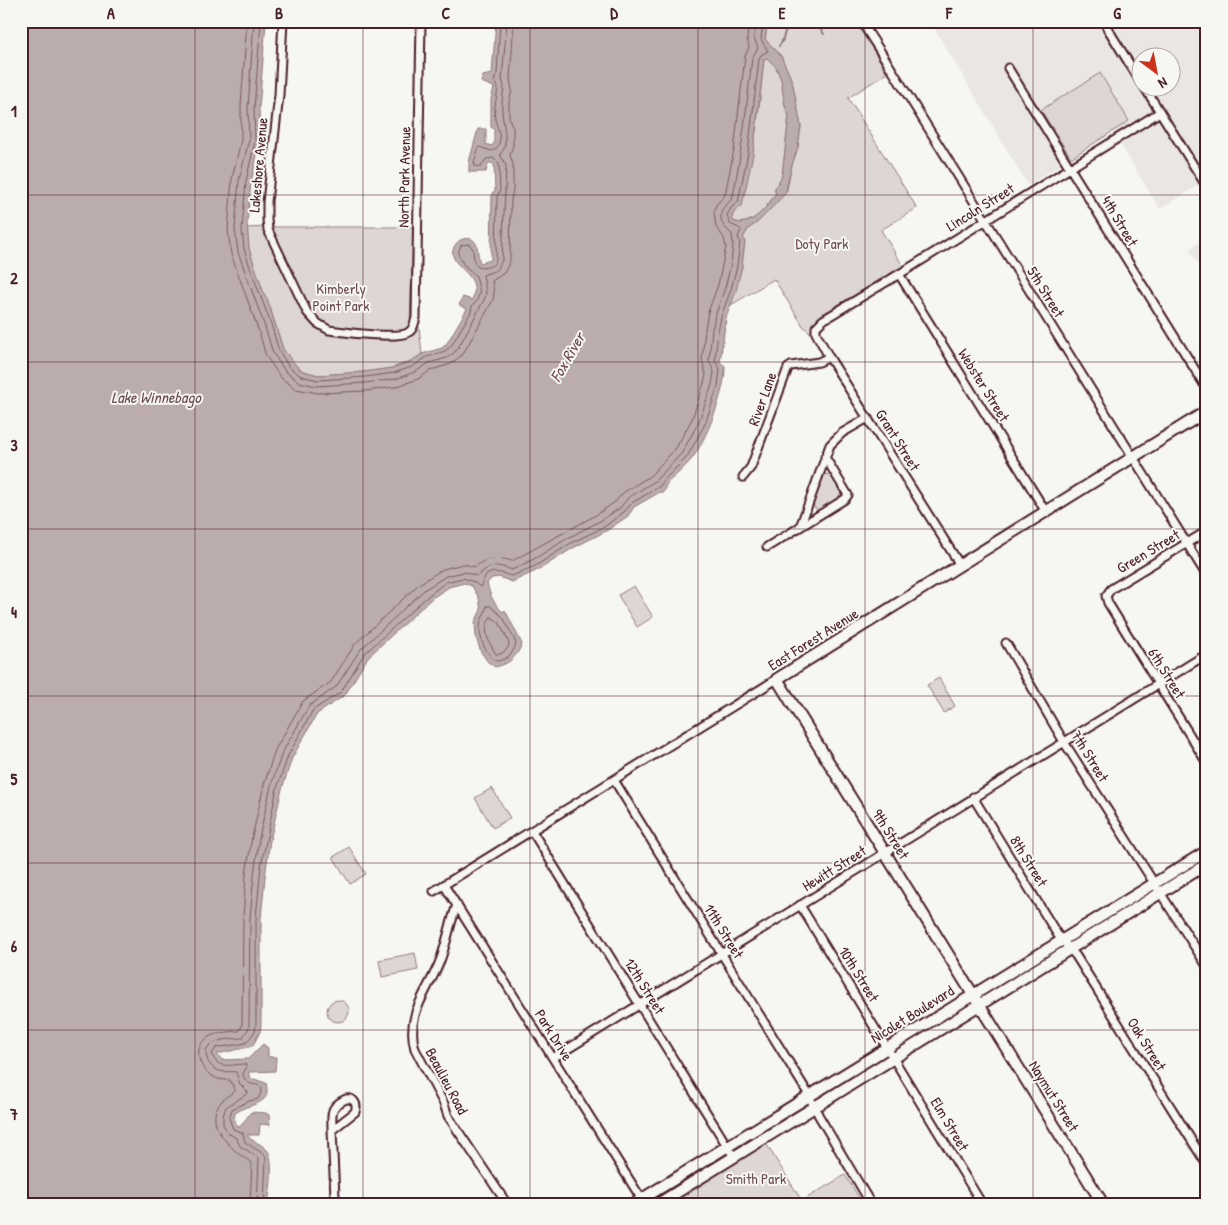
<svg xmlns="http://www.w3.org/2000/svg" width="1228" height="1225" font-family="'Patrick Hand',sans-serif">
	<rect width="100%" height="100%" fill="#f6f6f2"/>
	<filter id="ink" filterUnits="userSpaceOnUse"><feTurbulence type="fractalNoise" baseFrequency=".02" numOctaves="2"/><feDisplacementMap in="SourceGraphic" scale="10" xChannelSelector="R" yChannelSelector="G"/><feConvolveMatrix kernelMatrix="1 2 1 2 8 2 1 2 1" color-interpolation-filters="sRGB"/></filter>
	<g filter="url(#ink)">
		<!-- built -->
		<path fill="#e9e6e3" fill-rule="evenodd" d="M930,21H1207V180L1160,209L1113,132L1028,185ZM1140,58H1170V88H1140Z
			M1207,238V278L1189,249Z"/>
		<!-- green -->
		<path fill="#ddd6d5" stroke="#947a80" d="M768,21H856L887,73L848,98L917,208L881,230L903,266L821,315L814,322L811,333L803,326L774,279L731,305L742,266L745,240L743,238L748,229L758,222L787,190L791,168L798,147L801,126L792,81L781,56L765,39Z
			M767,58L776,67L781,79L785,106L789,116L782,176L775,189L776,193C768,206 751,229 733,221L732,216C737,208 739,199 742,191C757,149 759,103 764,59Z
			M1100,73L1129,121L1071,158L1041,110Z
			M267,227H413L410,323L419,327L422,354L410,362L392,368L364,372L318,375L303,371L294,364L283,349L267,298L265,297L249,249L247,228Z
			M824,474L832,475L841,493L837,499L818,510L814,507L813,501Z
			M634,586L653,617L637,627L618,595Z
			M939,678L955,706L944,713L927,685Z
			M492,788L510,818L493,828L475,798Z
			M349,847L366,874L350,884L333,857Z
			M415,953L418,970L382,977L379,960Z
			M327 1011a11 11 0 1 1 22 0a11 11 0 1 1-22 0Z
			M883,1055L886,1057V1059L822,1098L820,1097L819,1095Z
			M800,1106L804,1109L740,1148L738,1146Z
			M765,1142L802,1201L845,1175L863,1204H666Z
			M715,1159L718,1162L656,1200L655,1199V1196Z"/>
		<!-- water -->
		<path fill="#bbadae" stroke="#8e747a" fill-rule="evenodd" d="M21,21H266L259,109L260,142L251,182L247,222L249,249L265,297L267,298L283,349L298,368L303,371L318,375L364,372L392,368L410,362L422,354L442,348L447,343L467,309L459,305L463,297L472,300C484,272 445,267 454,247C456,243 459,240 463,239C481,235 476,253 480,263L491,260L492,193L495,191L494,165L492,163H488L486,172H469V162L478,129H486V144L491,146L494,144V129L491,127V100L494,87L481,82L483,76L492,74L496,21H768L765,39L781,56L792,81L801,126L798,147L791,168L785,194L758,222L748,229L743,238L745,240L742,266L736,291L726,318L720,362L725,366C726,390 706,441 691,460C684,468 676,475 668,482L665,487V490L663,492H660L634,507L628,516L606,531L573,548L540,569L512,582L499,577L492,578L487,583C490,595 493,603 503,612L505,610L522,644C516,658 509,664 495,667L488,662L481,652L476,638L475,622L481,610L479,598L472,586L464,583L449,587L432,598L368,657L345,695L317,714L292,758L282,789L270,840L265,877L261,918V1024L260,1032L253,1045L249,1047L217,1054L222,1060L248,1059L263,1044L268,1048V1057H276L275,1071L250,1072L248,1073L252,1080L254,1079L266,1083C270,1099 262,1102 250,1106C244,1107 239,1111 235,1113L234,1118L237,1126L240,1127L251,1112L266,1113L269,1115L270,1125L260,1124L259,1135H248V1137C254,1142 262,1144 267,1150C275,1158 270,1192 268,1204H21ZM767,58L776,67L781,79L785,106L789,116L782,176L774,190L776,193C768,206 751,229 733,221L732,216L735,211L742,206L753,154L764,59Z"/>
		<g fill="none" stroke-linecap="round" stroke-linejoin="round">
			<!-- shore -->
			<path stroke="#77585f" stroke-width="1" d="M247,21L241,107V140L232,179L228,230L231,254L259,332L266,356L281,378L296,389L318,393L366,391L395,387L418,379L431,370L451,364L463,354L493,300L494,292L492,281L504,273L510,261L511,200L513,190V165L510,154L513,146V128L509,118V102L512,90L510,79L514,21
				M254,21L248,108L249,140L239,180L235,229L238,252L266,330L273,353L285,371L299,382L316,386L365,383L396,379L415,372L429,363L447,358L456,351L462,341L485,298L486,291L483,275L497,270L502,260L506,166L500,154C503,151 505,148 505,143C506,129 501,117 502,103C502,94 506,88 502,80L507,21
				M261,21L254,108L255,141L246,181L242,229L244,249L252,273L272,327L279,351L289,367L301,376L318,380L365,377L394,373L412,367L427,357L445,351L451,346L471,312L472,306L476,302L480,293L476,276L463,264L458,253L461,245L469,244L473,249L474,261L478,267C484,269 493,267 496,261L497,196L500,191L499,164L493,158L486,159L481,167L475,166L474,162L479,147L492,151C494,149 497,149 498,146C502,139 498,129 496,123C492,112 497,98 498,87L494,80L497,74L500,21
				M487,606H490L503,617L516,643C514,653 507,660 497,661C485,655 477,634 481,621C483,616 486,611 487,606Z
				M491,617L499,622L509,643L508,648L501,654H496C489,643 481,629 491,617Z
				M250,1204L252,1163C227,1147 193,1115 234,1092L235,1090L230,1080C225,1080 219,1080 214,1077C199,1070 192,1048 207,1038C216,1032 229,1032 239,1031L242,1026L243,918L246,874L252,837L264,785L275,750L303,701L331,682L355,644L419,584L443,569L463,564L475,567C487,557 498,557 512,561L596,515L615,502L624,492L650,476L676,448L692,419L704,383L706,374L702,360L705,329L708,312L718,285L726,247L724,238L716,227L714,212L716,205L725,195L734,150L745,56L749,47L747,38L749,21
				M257,1204L259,1158L240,1146L236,1138L228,1133L223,1124V1116L226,1107L247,1094L248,1092L240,1084L236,1072C230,1071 223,1073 217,1070C212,1068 208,1063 207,1058C200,1039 231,1039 242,1038L249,1028L250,918L254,875L259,838L271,786L282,753L309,706L336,687L360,650L424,590L446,576L464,572L477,576C491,564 495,564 512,570L534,559L568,538L600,521L620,508L628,498L655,481L682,453L699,421L712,385L714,372L709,361L712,330L715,316L725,288L731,264L733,244L732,234C726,229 720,224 721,215C721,206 731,203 733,196C742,150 747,104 752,58L758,48L754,38L757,21
				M264,1204L266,1160L265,1155L245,1142L243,1133L233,1129L229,1118L232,1109L249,1101L258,1099L261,1093L262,1087C253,1082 245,1087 243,1073L247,1067L245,1064C232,1064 217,1071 212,1054L216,1048L246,1043L255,1031L256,1023V918L261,866L277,788L288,756L313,710L341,692L364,654L429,595L446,582L463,578L474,582L480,587C482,585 482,582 483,580C489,567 503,574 512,576L537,565L571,543L604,527L624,512L632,503L660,486L665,479L687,457L705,424L718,386L720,369L715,361L718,331L721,317L731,289L737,266L740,242L738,237L741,230L739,228L730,224L727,215L731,208L738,202L748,153L759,59L761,55L768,51L761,39L763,21"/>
			<!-- stream -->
			<path stroke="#8e747a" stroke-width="2" d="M815,21L824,34
				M779,46L782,42L788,21"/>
			<defs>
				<path id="street" d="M283,21L279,95L267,202V219L268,230L307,312L317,323L329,330L337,331C350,333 400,339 409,332C414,329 414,323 416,318L421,21
					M866,21L865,25L866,29L884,57L1207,576
					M1103,21L1140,81
					M1008,68L1207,389
					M1145,88L1207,187
					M899,274L1046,512
					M743,477L751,467L788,368L791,366L819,362L829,357
					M800,527L845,499L848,495L825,457
					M1207,531L1111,589L1106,596L1108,603L1207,763
					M767,547L800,527L830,445L842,433L868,418
					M960,565L829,357L816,333V327L823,320L906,270L1160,112
					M1006,643L1064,742L1207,966
					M614,780L806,1090L819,1116L871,1204
					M973,797L1057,934L1076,956L1207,1165
					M532,831L734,1157
					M444,885L644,1203
					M434,891L777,679
					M457,905C450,923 447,942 440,961C428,992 405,1014 415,1049L444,1104L448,1116L507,1204
					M800,905L982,1204
					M553,1058L1207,654
					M346,1099C354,1098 358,1104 355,1112L332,1130C332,1113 329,1107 346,1099Z
					M332,1130L335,1197L338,1204"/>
				<path id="secondary" d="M634,1204L1207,851
					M658,1204L1207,864
					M1103,1204L777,679L1207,411"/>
			</defs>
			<!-- street casing -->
			<use href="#street" stroke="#4a1f2b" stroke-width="11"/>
			<!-- secondary casing -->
			<use href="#secondary" stroke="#4a1f2b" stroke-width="14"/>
			<!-- street -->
			<use href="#street" stroke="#f6f6f2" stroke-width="7"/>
			<!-- secondary -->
			<use href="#secondary" stroke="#f6f6f2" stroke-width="10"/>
		</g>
	</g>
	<!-- grid -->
	<path fill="none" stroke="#4a1f2b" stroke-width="1" stroke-opacity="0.55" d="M195,21V1204M363,21V1204M530,21V1204M698,21V1204M865,21V1204M1033,21V1204M21,195H1207M21,362H1207M21,529H1207M21,696H1207M21,863H1207M21,1030H1207"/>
	<g text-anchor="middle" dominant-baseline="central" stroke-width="4" stroke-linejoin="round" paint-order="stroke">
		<!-- street labels -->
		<g font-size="15" fill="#4a1f2b" stroke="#f6f6f2">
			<text transform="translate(258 165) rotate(-85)">Lakeshore Avenue</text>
			<text transform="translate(404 177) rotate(-89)">North Park Avenue</text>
			<text transform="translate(980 207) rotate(-32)">Lincoln Street</text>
			<text transform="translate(1120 221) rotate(59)">4th Street</text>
			<text transform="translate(1046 292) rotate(58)">5th Street</text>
			<text transform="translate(984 385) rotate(58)">Webster Street</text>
			<text transform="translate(762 399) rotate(-70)">River Lane</text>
			<text transform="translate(898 440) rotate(58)">Grant Street</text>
			<text transform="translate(1148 551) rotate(-31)">Green Street</text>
			<text transform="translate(813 639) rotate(-32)">East Forest Avenue</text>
			<text transform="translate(1167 673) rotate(58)">6th Street</text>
			<text transform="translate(1090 756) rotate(58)">7th Street</text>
			<text transform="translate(891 834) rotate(58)">9th Street</text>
			<text transform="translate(1029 861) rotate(58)">8th Street</text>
			<text transform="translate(834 868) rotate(-32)">Hewitt Street</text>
			<text transform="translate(724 931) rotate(58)">11th Street</text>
			<text transform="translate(859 974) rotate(58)">10th Street</text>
			<text transform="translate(645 986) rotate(58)">12th Street</text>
			<text transform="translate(912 1014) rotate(-32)">Nicolet Boulevard</text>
			<text transform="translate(554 1035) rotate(58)">Park Drive</text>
			<text transform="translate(1147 1044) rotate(58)">Oak Street</text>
			<text transform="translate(447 1081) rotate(62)">Beaulieu Road</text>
			<text transform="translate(1054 1096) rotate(58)">Naymut Street</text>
			<text transform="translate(950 1124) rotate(59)">Elm Street</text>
		</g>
		<!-- park labels -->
		<g font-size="15" fill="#6f4d56" stroke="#f6f6f2">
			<text x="822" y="243">Doty Park</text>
			<text x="341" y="288">Kimberly<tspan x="341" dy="17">Point Park</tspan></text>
			<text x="756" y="1178">Smith Park</text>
		</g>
		<!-- water labels -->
		<g font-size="16" font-style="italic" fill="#6c4a52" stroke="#f6f6f2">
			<text transform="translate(567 357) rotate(-60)">Fox River</text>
			<text x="156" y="397">Lake Winnebago</text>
		</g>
	</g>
	<!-- margin -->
	<rect width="1228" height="1225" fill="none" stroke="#f6f6f2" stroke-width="55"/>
	<!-- north arrow -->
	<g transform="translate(1156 72) rotate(148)"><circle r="24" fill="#f6f6f2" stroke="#b1a0a2"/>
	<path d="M0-4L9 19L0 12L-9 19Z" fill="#c8321e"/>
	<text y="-8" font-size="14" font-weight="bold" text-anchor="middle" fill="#4a1f2b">N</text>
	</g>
	<rect x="28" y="28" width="1172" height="1170" fill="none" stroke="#4a1f2b" stroke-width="2"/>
	<g font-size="16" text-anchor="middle" font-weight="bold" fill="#4a1f2b">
		<text x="111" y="19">A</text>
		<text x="279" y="19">B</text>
		<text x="446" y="19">C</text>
		<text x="614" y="19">D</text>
		<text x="782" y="19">E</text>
		<text x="949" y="19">F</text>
		<text x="1117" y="19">G</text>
		<text x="14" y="117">1</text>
		<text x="14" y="284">2</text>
		<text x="14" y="451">3</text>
		<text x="14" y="618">4</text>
		<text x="14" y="785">5</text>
		<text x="14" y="952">6</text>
		<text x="14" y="1120">7</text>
	</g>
</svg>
